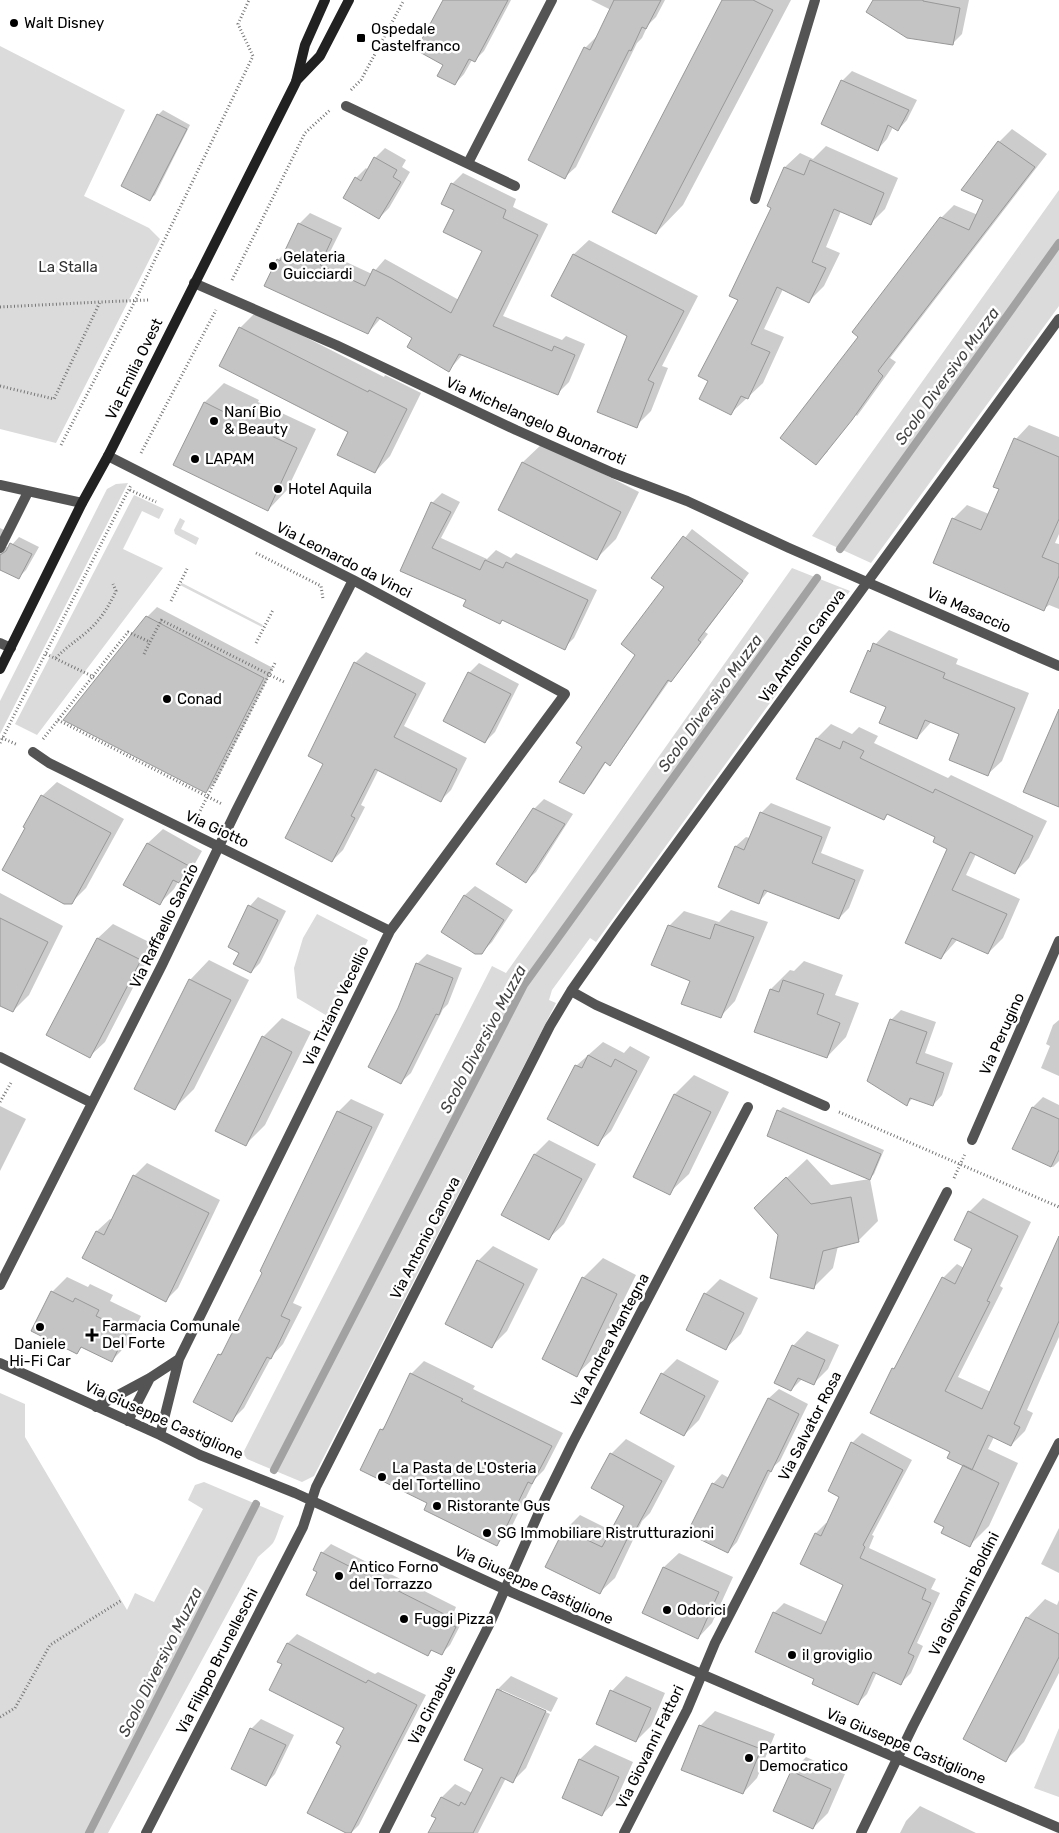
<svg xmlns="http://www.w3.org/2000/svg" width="1059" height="1833" font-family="Rubik,sans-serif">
	<rect width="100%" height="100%" fill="#fff"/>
	<!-- green -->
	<path fill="#dbdbdb" d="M0,46L125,110L84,196L149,228L160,239L56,443L0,429Z
		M1059,190V306L871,563L812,536Z
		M128,483L0,734V701L107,489L116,484Z
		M134,495L164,509L159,519L142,511L123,549L163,568L37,735L15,724Z
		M180,518L185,521L181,529L199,538L196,545L175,534L174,530Z
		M792,568L850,591L841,604L825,613L776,679L783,685L596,942L590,938L552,990L549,1000L556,1003L314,1476L302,1482L247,1459L243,1453L492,966L506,973Z
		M182,583L263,625L262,627L180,585Z
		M317,914L368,940L329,1017L297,998L294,968L303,938Z
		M0,1393L25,1404V1437L127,1610L135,1593L154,1602L203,1509L188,1500L195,1485L204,1482L284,1516C279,1525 278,1535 273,1543C269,1548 263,1552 258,1557L108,1833H0Z
		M1059,1728V1797L1034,1788Z"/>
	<!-- shadow -->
	<path fill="#0003" d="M444,0H511L484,51L474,61L472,60L464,74L455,84L445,64Z
		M591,0H665L656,17L648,25L642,38L637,43L576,167L565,177L585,48L596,37L598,38L611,10Z
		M724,0H791L683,205L656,233Z
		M875,0H969L962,34L952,44Z
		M852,71L917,100L907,120L898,130L893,127L887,139L878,149L842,81Z
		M163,110L190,125L155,195L150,199L158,115Z
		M1012,129L1047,154L890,358L896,362L865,405L857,416L855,414L826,451H828L816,464L860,336L941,218L954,205L978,215L985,200L999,142Z
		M826,146L898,178L885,209L870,224L841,211L826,247L840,253L824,286L809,301L783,289L764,329L784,337L763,383L731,413L710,381L773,207L769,205L785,167L800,153L813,159Z
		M385,148L406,160L402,167L410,172L389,208L379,218L356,178L366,168L368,170L375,158Z
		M463,173L516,199L513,207L548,224L503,316L562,340L566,336L585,344L569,382L558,393L463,354L449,370L414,338L381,318L368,333L278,260L286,251L299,224L310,213L342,228L329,254L372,274L385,259L459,300L484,251L455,210L442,203L452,184Z
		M589,240L698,296L662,366L668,368L651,411L636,426L629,335L553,296L574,254Z
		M256,312L384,377L385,375L421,393L390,456L375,472L350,432L240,328Z
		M224,383L259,400L258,402L316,429L287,490L268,510L175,465L205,402Z
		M1029,425L1059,437V534L1055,543L1059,544V609L1049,605L1044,609L953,519L967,505L989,514L1001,489L1016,439Z
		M543,443L639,492L616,539L596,559L499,510L523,462Z
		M442,493L460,502L441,538L487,559L496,550L511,558L516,553L597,590L574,638L564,648L503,620L500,622L467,600L402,570L432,503Z
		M0,528L4,530V547H10L19,537L39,547L26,570L19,577L0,568Z
		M692,529L749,573L705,632L708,634L678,673L671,680H670L617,756L609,764L606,762L591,785L584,793L583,746L637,655L665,587L653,578Z
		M157,607L273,668L216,782L206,792L147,617Z
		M889,630L958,659L956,664L1029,693L1002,761L987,775L961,734L932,721L917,738L869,651Z
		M366,652L426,683L404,726L467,758L451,790L441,800L379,769L361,805L365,807L343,850L332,861L325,763L355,663Z
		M479,663L519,684L495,732L485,742L469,673Z
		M831,724L852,734L859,727L878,736L874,743L948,778L951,775L1047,821L1029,858L1015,872L976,854L966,875L1020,899L1003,938L988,953L958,939L941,958L949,848L936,837L888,813L883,818L817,738Z
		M57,782L124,819L86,888L71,903L42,796Z
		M544,799L573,814L536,872L526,881L534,809Z
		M771,803L831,827L821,853L864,870L849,908L839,918L769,890L759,902L720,887L736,846L746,837L750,838L761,813Z
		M163,829L202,851L193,867L178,882L174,889L159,904L125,885L148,843Z
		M475,886L513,910L492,942L482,952L442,931L465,895Z
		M0,893L63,926L29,995L13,1011L0,1004Z
		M258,897L286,911L260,963L251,972L240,952L250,906Z
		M731,910L768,922L735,1001L721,1016L691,980L669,926L684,911L719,922Z
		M113,924L155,945L105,1042L90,1056L48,1035L98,938Z
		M427,954L462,968L448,1004L443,1009L411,1073L401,1082L399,1009L417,964Z
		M209,960L249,980L194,1089L175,1108L190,980Z
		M804,961L843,975L835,995L859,1003L846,1037L827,1057L771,989L790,970L794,971Z
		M901,1010L936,1022L925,1053L953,1063L942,1095L933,1105L913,1098L906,1105L891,1020Z
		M282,1018L311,1032L265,1125L246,1144L263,1037Z
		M1059,1020V1076L1041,1068L1050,1046L1046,1044L1053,1025Z
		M603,1042L624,1053L630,1046L650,1057L611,1131L597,1144L576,1066Z
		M694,1075L729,1092L689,1174L669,1193L634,1176L675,1094Z
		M1043,1097L1059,1105V1161L1053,1167L1014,1149L1033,1107Z
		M351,1099L384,1114L293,1303L302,1307L283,1344L272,1356L244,1408L232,1420L219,1355L226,1349L264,1272L338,1112Z
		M0,1106L26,1119L0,1171Z
		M783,1107L884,1150L874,1174L870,1178L779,1111Z
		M549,1140L596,1164L564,1224L549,1238L503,1214L535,1154Z
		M807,1159L831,1185L870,1179L878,1221L858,1241L838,1246L833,1268L814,1287L779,1234L775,1189Z
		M147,1163L220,1200L178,1288L166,1300L83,1257L97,1231L110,1219L112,1220L134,1176Z
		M983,1198L1031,1222L1000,1286L1003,1288L958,1377L991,1392L1059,1249V1337L1027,1410L1033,1413L1025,1431L1011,1445L994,1437L988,1449L1018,1463L989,1526L970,1545L964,1466L951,1452L893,1369L899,1363L943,1278L957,1264L964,1268L974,1248L969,1212Z
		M493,1246L538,1269L507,1331L492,1346L478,1261Z
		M603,1258L636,1275L596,1356L576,1375L583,1278Z
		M67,1277L88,1287L90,1284L113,1295L110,1301L141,1316L126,1346L112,1360L83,1346L77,1352L52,1292Z
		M720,1279L758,1298L741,1334L726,1348L705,1294Z
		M807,1331L839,1345L828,1369L813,1384L803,1378L791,1390L793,1346Z
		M677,1359L719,1381L699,1420L684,1435L662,1374Z
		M424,1361L475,1386L473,1389L563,1433L544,1470L535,1479L509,1532L497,1544L429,1503L381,1430L387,1424L411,1374Z
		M779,1389L808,1404L780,1461L773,1467L737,1542L728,1552L713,1484L722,1474L729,1478L769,1398Z
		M862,1433L912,1460L872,1535L874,1536L869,1548L936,1579L931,1589L940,1593L917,1643L923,1646L911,1673L901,1683L877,1672L867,1694L857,1704L815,1679L774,1613L784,1603L827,1622L845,1584L802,1564L816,1533L826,1523L828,1524L841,1496L852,1443Z
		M626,1439L675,1466L650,1513L642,1521L615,1578L600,1592L565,1530L580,1515L612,1531L626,1505L611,1454Z
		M1059,1528V1573L1041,1564Z
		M331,1544L456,1607L454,1612L464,1618L450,1645L441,1654L433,1649L428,1655L319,1572L322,1553Z
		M679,1553L733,1577L712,1623L698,1638L664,1567Z
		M1045,1599L1057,1605L1059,1600V1673L1024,1742L1006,1760L1027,1618Z
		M297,1634L375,1674L378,1672L426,1695L359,1825L351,1833H349L342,1745L345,1728L284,1664L279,1661L288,1643Z
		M511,1676L558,1698L551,1712L502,1690V1692L550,1714L526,1768L513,1781L506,1778L478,1833H429L437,1817L433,1815L442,1797L455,1784L472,1793L485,1768L466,1760L498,1689Z
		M626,1676L665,1693L651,1726L636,1741L612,1691Z
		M715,1711L775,1734L757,1778L743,1793L700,1726Z
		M261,1719L294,1735L275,1774L266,1784L251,1729Z
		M595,1745L633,1762L616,1800L602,1815L563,1797L580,1759Z
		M806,1757L845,1774L828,1813L813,1828L792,1772Z
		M920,1806L976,1833H900L906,1821Z"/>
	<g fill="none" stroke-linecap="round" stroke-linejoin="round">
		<!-- stream -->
		<path stroke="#a2a2a2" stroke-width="8" d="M840,549L1059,243
			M274,1470L524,985L817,578
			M89,1833L256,1504"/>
	</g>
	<!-- building -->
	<path fill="#c4c4c4" stroke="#989898" d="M443,0H508L475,62L469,59L455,85L437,76L443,65L416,50Z
		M614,0H661L646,29L642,27L631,51L629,50L565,179L528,160L584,47L590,50Z
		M722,0H753L773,10L656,234L612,212Z
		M873,0H923V1L960,8L953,45L907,38L866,12Z
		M841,80L909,110L898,131L888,125L878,151L821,124Z
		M157,114L187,129L150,201L121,186Z
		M998,141L1035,167L878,371L883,376L852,420L816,465L780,438L858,337L852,332L940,217L969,230L983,200L961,190Z
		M374,157L397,170L393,177L401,182L379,219L343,198L355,177L361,181Z
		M810,160L884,193L871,225L834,209L812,262L826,268L809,303L777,287L751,344L770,352L748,399L741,396L731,415L699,399L708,381L698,376L738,300L729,296L771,208L767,206L784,167L804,175Z
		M451,183L506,210L503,218L538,235L493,326L552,351L554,346L575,355L558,395L459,354L449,372L407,347L412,338L377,317L368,334L264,286L277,259L280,261L298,223L332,239L320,265L365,286L373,269L391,278L451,313L482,251L443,232L454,210L441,204Z
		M573,254L684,311L648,380L654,383L637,428L597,412L627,336L551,296Z
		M239,327L368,392L369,390L407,409L375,473L337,455L348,432L219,366Z
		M204,402L240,420V421L297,448L268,511L173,465Z
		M1014,438L1059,457V519L1042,557L1059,564V576L1044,611L933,563L952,518L981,530L999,489L993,487Z
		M522,462L621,512L597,560L498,510Z
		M431,502L451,512L432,548L480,570L485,560L503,568L506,562L588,600L565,650L502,620L500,624L463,606L466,600L400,571Z
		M683,536L743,581L698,640L701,642L671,682L668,680L610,766L605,762L584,794L559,782L582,747L576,743L635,655L621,644L664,587L651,578Z
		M10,543L32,554L19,579L0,570V555L6,551Z
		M146,616L264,678L206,793L63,720Z
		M873,643L945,673L943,678L1015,708L988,776L949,760L959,734L925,720L917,739L879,723L886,707L850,692L868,650L870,652Z
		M354,662L416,694L394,737L457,769L441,802L375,769L351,816L355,818L332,862L285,838L323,764L308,756Z
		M468,672L511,694L485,743L443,721Z
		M1059,709V807L1023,792Z
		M816,738L840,749L843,741L864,751L860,758L933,793L935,789L1033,836L1015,874L970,852L952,890L1007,914L988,954L952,938L941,959L905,943L947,849L933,842L935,837L887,814L884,820L796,779Z
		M41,795L111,833L72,904H64L2,870L25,828L23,827Z
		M533,808L565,824L526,883L496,864Z
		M760,812L822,837L812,863L855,880L839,919L764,890L759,904L718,887L735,846L744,850Z
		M147,843L189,866L179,883L173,880L160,905L123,885Z
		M464,895L504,920L482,954H475L441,932Z
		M248,905L278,920L251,973L233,964L239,953L228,947Z
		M0,918L48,942L13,1012L0,1006Z
		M715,924L754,937L721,1018L681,1004L690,981L651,965L668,925L710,939Z
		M97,938L141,960L90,1058L46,1035Z
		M416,963L453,978L439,1015L436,1014L401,1084L368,1067L398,1008Z
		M189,979L231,1000L175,1110L134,1089Z
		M783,980L824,994L817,1014L840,1023L827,1058L754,1032L770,989L779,992Z
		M890,1019L927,1032L916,1063L944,1073L933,1106L910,1098L907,1106L867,1081Z
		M262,1036L292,1052L246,1146L215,1131Z
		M588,1055L611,1067L615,1059L637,1071L598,1146L547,1119L575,1065L582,1068Z
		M674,1094L711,1112L670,1195L633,1177Z
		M1032,1107L1059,1119V1150L1051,1167L1012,1149Z
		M777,1110L881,1154L870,1180L767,1136Z
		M337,1111L372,1127L281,1316L290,1320L271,1359L267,1357L232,1422L193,1402L218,1354L221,1355L262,1273L260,1271Z
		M534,1154L582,1179L549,1240L501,1215Z
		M133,1175L209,1213L166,1302L82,1258L96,1231L104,1235Z
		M786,1177L811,1204L851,1197L859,1242L823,1251L814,1289L770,1278L778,1235L754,1208Z
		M968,1211L1018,1236L987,1301L990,1302L945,1391L982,1409L1059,1236V1321L1014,1424L1020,1427L1011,1446L988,1435L972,1470L947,1458L950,1452L870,1413L892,1368L894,1369L942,1277L955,1284L972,1249L954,1240Z
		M477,1260L524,1284L492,1348L445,1324Z
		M582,1277L617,1294L577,1377L542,1359Z
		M51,1291L73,1302L75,1298L99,1310L96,1316L127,1331L112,1362L81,1347L77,1354L31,1331Z
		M704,1293L744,1313L726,1350L686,1330Z
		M792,1345L825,1360L814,1385L798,1378L791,1391L774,1383Z
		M410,1373L463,1399L461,1401L552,1446L532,1484L528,1482L497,1546L424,1510L427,1503L360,1470L380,1429L383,1430Z
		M661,1373L705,1396L684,1436L640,1413Z
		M768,1398L799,1414L771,1472L768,1470L728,1553L687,1533L712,1483L723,1488Z
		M851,1442L903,1470L863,1545L865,1547L860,1558L926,1589L922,1599L931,1603L908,1653L914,1656L901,1685L873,1672L858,1705L812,1684L814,1679L755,1652L773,1612L821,1634L843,1585L800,1564L815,1533L821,1536L839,1497L828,1491Z
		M610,1453L662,1481L636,1529L633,1527L600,1594L545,1567L564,1529L602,1547L624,1506L591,1488Z
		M963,1465L999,1483L970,1547L941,1533L944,1527L934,1522Z
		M321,1552L448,1616L446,1622L456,1627L442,1655L431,1650L428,1656L306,1595L317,1572L313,1570Z
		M663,1567L719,1592L698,1639L642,1613Z
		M1026,1617L1059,1634V1657L1006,1762L963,1739Z
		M287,1643L366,1683L368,1680L417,1705L351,1833H346L307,1813L341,1746L336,1743L344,1728L269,1690L282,1664L277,1662Z
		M497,1689L546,1711L513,1783L501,1777L473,1833H428L436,1818L431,1816L441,1797L459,1806L461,1802L465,1805L483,1769L464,1760Z
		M610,1690L651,1708L636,1742L596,1724Z
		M699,1725L761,1749L743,1794L681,1770Z
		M250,1728L286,1745L266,1786L231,1769Z
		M579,1759L619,1777L602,1816L562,1798Z
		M791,1771L831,1789L813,1829L773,1811Z"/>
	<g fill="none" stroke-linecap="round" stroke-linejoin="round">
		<!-- path -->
		<path stroke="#767676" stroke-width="3" stroke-dasharray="1 2.5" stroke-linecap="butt" d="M351,90L361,80L404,0
			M232,280L305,133L330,110
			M0,307L100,302
			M0,386L54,399L100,302L149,300
			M61,445L135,301L253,56L238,24L249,0
			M141,453L216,310
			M130,490L156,502
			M256,553L321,586L323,599
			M171,601L188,567
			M161,620L284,682
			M256,643L273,610
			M46,654L96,678
			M144,654L150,642
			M56,658C66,647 78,640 89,630C101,619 109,606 116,591L113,584
			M58,720L222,804
			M2,738L18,745
			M43,739L128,632L150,642L163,617
			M0,743L131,485
			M197,817L276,661
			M0,1102L12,1081
			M839,1112L1059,1207
			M954,1178L965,1154
			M0,1717L15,1708L50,1645L122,1600"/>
		<!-- lane -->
		<path stroke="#545454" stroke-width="10" d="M346,106L515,186
			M468,163L552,0
			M755,199L815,0
			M0,485L82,503
			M0,548L28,492
			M0,643L11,648"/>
		<!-- street -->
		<path stroke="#545454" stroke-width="10" d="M194,283L336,345L516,430L613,473L687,501L789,548L1059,666
			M108,456L353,580L565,694L390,931L179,1359L160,1435
			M33,752L49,763L390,931
			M571,991L596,1005L825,1106
			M0,1057L92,1103
			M972,1140L1059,941
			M0,1285L162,965L236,811L353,580
			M0,1363L160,1435L200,1455L295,1493L504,1589L1059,1828
			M96,1407L150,1378L179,1359
			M128,1421L150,1378
			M146,1833L303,1527L316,1487L550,1026L571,991L616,927L1059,319
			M384,1833L491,1621L544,1501L573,1442L748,1107
			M624,1833L687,1710L715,1643L947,1192
			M861,1833L913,1726L1059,1443"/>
		<!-- secondary -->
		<path stroke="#212121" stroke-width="10" d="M296,81L320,56L349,0
			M0,669L82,503L108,456L296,82L305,45L325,0"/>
	</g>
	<!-- markers -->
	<g fill="#000" stroke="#fff" stroke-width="2">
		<circle cx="14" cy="23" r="5"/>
		<rect x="356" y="33" width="10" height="10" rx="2.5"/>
		<circle cx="273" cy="266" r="5"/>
		<circle cx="214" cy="421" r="5"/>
		<circle cx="195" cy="459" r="5"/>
		<circle cx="278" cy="489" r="5"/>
		<circle cx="167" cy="699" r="5"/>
		<circle cx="40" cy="1327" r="5"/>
		<path d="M89.5 1327.5h5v5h5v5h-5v5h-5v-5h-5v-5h5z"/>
		<circle cx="382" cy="1477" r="5"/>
		<circle cx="437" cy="1506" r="5"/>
		<circle cx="487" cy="1533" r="5"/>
		<circle cx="339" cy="1576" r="5"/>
		<circle cx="667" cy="1610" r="5"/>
		<circle cx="404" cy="1619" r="5"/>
		<circle cx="792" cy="1655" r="5"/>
		<circle cx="749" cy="1758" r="5"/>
	</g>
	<g text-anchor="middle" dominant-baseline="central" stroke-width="5" stroke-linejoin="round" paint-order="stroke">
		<!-- poi labels -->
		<g font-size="15" fill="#000" stroke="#fff" text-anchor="start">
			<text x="24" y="23">Walt Disney</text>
			<text x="371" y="29">Ospedale<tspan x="371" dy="17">Castelfranco</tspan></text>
			<text x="283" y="257">Gelateria<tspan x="283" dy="17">Guicciardi</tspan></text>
			<text x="224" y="412">Naní Bio<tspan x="224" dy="17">&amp; Beauty</tspan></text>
			<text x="205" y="459">LAPAM</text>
			<text x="288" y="489">Hotel Aquila</text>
			<text x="177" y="699">Conad</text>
			<text x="102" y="1326">Farmacia Comunale<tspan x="102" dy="17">Del Forte</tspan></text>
			<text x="40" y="1344" text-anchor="middle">Daniele<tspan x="40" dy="17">Hi-Fi Car</tspan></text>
			<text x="392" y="1468">La Pasta de L'Osteria<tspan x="392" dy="17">del Tortellino</tspan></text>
			<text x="447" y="1506">Ristorante Gus</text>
			<text x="497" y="1533">SG Immobiliare Ristrutturazioni</text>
			<text x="349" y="1567">Antico Forno<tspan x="349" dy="17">del Torrazzo</tspan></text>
			<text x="677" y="1610">Odorici</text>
			<text x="414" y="1619">Fuggi Pizza</text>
			<text x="802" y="1655">il groviglio</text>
			<text x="759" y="1749">Partito<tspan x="759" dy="17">Democratico</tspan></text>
		</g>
		<!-- park labels -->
		<g font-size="15" fill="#323232" stroke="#fff">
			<text x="68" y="267">La Stalla</text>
		</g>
		<!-- street labels -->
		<g font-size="15" fill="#000" stroke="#fff">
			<text transform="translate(134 369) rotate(-64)">Via Emilia Ovest</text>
			<text transform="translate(536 421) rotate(24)">Via Michelangelo Buonarroti</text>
			<text transform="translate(344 560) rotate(27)">Via Leonardo da Vinci</text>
			<text transform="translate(969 610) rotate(24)">Via Masaccio</text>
			<text transform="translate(802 646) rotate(-54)">Via Antonio Canova</text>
			<text transform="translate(217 829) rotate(25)">Via Giotto</text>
			<text transform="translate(164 926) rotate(-64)">Via Raffaello Sanzio</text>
			<text transform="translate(336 1006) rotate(-64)">Via Tiziano Vecellio</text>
			<text transform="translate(1002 1034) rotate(-66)">Via Perugino</text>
			<text transform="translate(425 1238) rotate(-63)">Via Antonio Canova</text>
			<text transform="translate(610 1340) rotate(-62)">Via Andrea Mantegna</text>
			<text transform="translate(164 1420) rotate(24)">Via Giuseppe Castiglione</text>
			<text transform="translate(810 1426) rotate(-63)">Via Salvator Rosa</text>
			<text transform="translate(534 1585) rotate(24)">Via Giuseppe Castiglione</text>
			<text transform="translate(964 1594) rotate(-63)">Via Giovanni Boldini</text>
			<text transform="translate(217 1661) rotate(-63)">Via Filippo Brunelleschi</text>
			<text transform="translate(432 1705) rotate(-63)">Via Cimabue</text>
			<text transform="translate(906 1746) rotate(23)">Via Giuseppe Castiglione</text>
			<text transform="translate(650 1747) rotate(-64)">Via Giovanni Fattori</text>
		</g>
		<!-- water labels -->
		<g font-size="16" font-style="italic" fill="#434343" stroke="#fff">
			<text transform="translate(947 376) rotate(-54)">Scolo Diversivo Muzza</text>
			<text transform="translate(710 703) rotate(-54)">Scolo Diversivo Muzza</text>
			<text transform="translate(483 1039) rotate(-62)">Scolo Diversivo Muzza</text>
			<text transform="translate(160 1662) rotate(-63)">Scolo Diversivo Muzza</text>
		</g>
	</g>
</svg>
